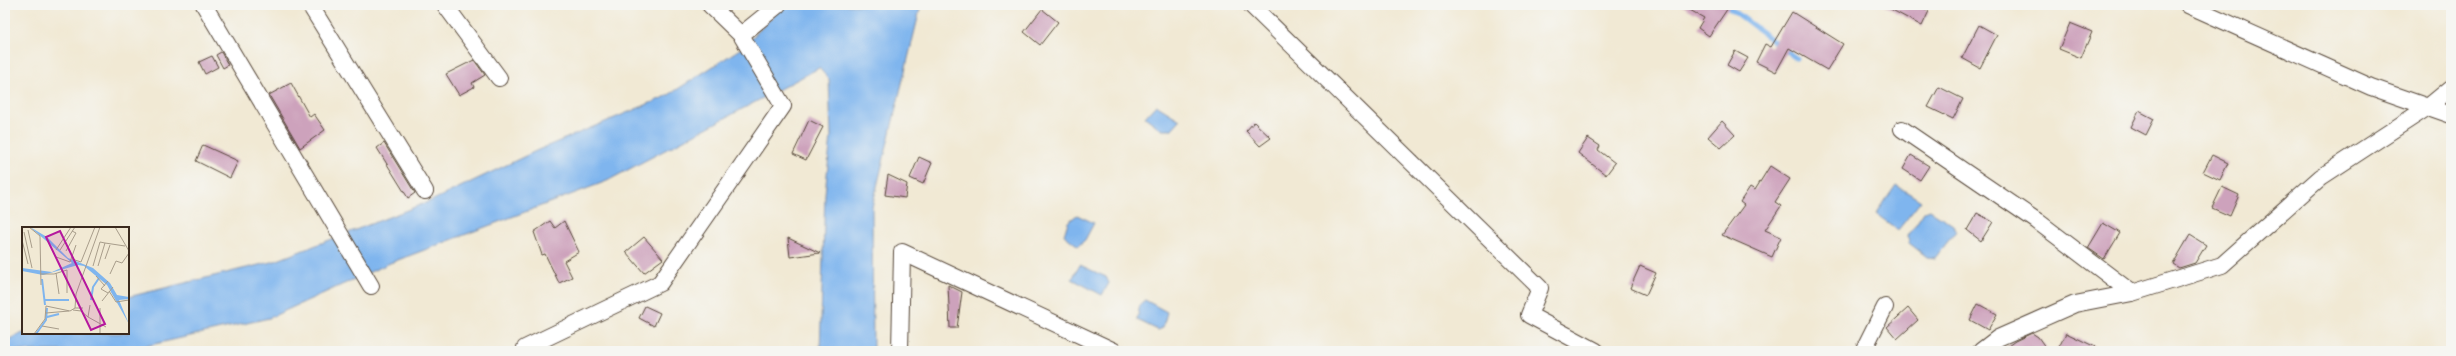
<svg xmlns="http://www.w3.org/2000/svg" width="2456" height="356" font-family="Kalam,sans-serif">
	<rect width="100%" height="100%" fill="#f6f6f2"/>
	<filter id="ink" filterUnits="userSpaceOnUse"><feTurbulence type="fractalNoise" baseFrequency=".025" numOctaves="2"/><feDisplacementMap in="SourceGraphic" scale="8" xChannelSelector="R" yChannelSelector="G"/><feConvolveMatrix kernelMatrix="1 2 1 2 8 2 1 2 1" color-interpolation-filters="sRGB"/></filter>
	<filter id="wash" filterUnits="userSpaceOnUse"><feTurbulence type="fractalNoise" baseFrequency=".012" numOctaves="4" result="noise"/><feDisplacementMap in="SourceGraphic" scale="16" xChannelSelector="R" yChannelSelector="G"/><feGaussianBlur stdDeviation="0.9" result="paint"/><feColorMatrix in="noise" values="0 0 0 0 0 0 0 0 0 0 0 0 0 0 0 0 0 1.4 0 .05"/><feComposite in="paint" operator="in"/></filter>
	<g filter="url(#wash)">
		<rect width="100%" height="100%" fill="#f1e9d4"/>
		<!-- water -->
		<path fill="#7fb5ee" stroke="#5d7086" d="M784,5H921L872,207L873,351H820L825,194L831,136L829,79L819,68L607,181L390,263L269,318L124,351H5V341L23,333H128V297L275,261L433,200L538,150L667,96L743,47Z
			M1156,105L1180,120L1171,130H1162L1145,117Z
			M1896,185L1921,201L1898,230L1876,214Z
			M1930,210L1953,225L1956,231L1935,258L1927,257L1909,243L1908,236L1924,212Z
			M1077,215L1094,223L1085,240L1078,246L1064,235L1068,222Z
			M1080,265L1106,277L1109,283L1102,295L1072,279Z
			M1145,300L1167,312L1163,328L1158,330L1137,320L1140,304Z"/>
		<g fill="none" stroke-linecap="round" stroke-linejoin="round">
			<!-- stream -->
			<path stroke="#7fb5ee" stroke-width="5" d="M1726,5L1796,58"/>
		</g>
		<g id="blocks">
			<!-- building -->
			<path fill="#cda2bc" d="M1681,5H1730L1709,36L1698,28L1704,18Z
				M1883,5H1918L1929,11L1922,26Z
				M1042,9L1058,22L1040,45L1024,32Z
				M1792,12L1843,44L1827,70L1789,48L1776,72L1756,62L1765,44L1771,47Z
				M2070,23L2092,32L2081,58L2059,49Z
				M1979,25L1997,35L1980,68L1962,58Z
				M1735,51L1748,58L1739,72L1727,65Z
				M221,52L228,65L223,68L216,55Z
				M212,56L218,67L205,74L199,62Z
				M474,60L485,75L472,83L474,87L459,95L446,74Z
				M291,83L310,117L314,114L325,130L300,148L269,95Z
				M1939,87L1963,99L1953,119L1928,107Z
				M2139,111L2154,119L2146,135L2131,127Z
				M809,120L823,127L806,160L793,154Z
				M1722,121L1735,135L1721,148L1708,137Z
				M1254,122L1271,138L1260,146L1246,131Z
				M1588,138L1600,146L1598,150L1615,163L1606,175L1578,153Z
				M384,143L415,193L408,198L377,148Z
				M203,145L238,161L230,178L196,161Z
				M1911,155L1929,166L1920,180L1903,169Z
				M2212,155L2228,163L2220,180L2203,172Z
				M919,157L932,163L923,184L910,178Z
				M1770,166L1790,179L1775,202L1781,206L1765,230L1781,237L1772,257L1722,235L1744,205L1740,202L1750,187L1755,190Z
				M888,175L907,184L905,198L885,195Z
				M2222,187L2239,195L2230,216L2212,208Z
				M1977,213L1993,222L1981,241L1967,230Z
				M550,221L555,228L564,221L579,252L564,261L572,277L559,283L545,254L542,255L534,232Z
				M2103,223L2120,233L2104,259L2088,248Z
				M2190,235L2206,245L2195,263L2179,268L2173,264Z
				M644,237L663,259L644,273L626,252Z
				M788,238L820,253L790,257Z
				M1640,266L1656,273L1646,295L1630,288Z
				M948,285L962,292L957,328H950Z
				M1978,304L1997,314L1988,330L1970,320Z
				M645,306L660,313L654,326L639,318Z
				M1908,308L1918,320L1897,339L1887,327Z
				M2032,333L2038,337L2048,351H2001L2015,341Z
				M2066,333L2104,351H2057Z"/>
		</g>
	</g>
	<g filter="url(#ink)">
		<use href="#blocks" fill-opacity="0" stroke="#564739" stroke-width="1"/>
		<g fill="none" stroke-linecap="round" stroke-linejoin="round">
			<defs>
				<path id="minor" d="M204,5L371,286
					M310,5L425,191
					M445,5L499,78
					M1251,5L1540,288L1529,315L1596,351
					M2188,5L2371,87L2451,115
					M741,35L778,5
					M1902,129L2037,221L2132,293L2222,265L2321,177L2428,107L2451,88
					M525,348L660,283L783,106L741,35L710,5
					M900,351L902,252L1114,351
					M1863,351L1885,307
					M1981,351L1998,338L2075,304L2132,293"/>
			</defs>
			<!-- minor casing -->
			<use href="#minor" stroke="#564739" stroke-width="18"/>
			<!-- minor -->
			<use href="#minor" stroke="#fff" stroke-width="16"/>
		</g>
	</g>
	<!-- overview -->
	<g transform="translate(22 227)">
		<rect width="107" height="107" fill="#f1e9d4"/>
		<path d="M8,0L25,10L46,31L71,41L88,56L95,68L107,70V72L97,73L107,97L85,58L62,39L56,38L21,48L0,44V41L30,45L50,36Z" fill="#7fb5ee"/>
		<path fill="none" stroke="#7fb5ee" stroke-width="2" d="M20,52L23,78M22,73H47M69,73L71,60L77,51M25,90L37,87M14,107L24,93L25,81"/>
		<path fill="none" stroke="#a89d8b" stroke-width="1" d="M7,0L18,9L19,58M93,0L107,24M6,3L10,21M2,5L10,41M0,13L6,37M34,23L49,0M38,23L53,0M44,24L54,6L50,4M34,30L48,35L54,18M50,32L59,35L73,0M83,32L88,18M71,39L78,15L83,16M76,39L83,16L103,19M34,46L37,67M18,47H32L45,43V66M88,47L94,34L100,36L107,26M74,49L83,59M87,64L94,75L107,73M86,66L79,62L86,54M80,74L91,60M68,78L66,90L84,100M61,81H53L54,67L78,0M51,83L59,84L66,90M24,86L47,84M20,99L37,102M12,107L23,92L24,79L48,84L53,81M78,107V81"/>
		<path fill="#b5179e" fill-opacity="0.15" stroke="#b5179e" stroke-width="2" d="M38,4L83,97L69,103L24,10Z"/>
		<rect width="107" height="107" fill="none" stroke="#3b2a1e" stroke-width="2"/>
	</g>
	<!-- margin -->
	<rect width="2456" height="356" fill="none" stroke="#f6f6f2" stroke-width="20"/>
</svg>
